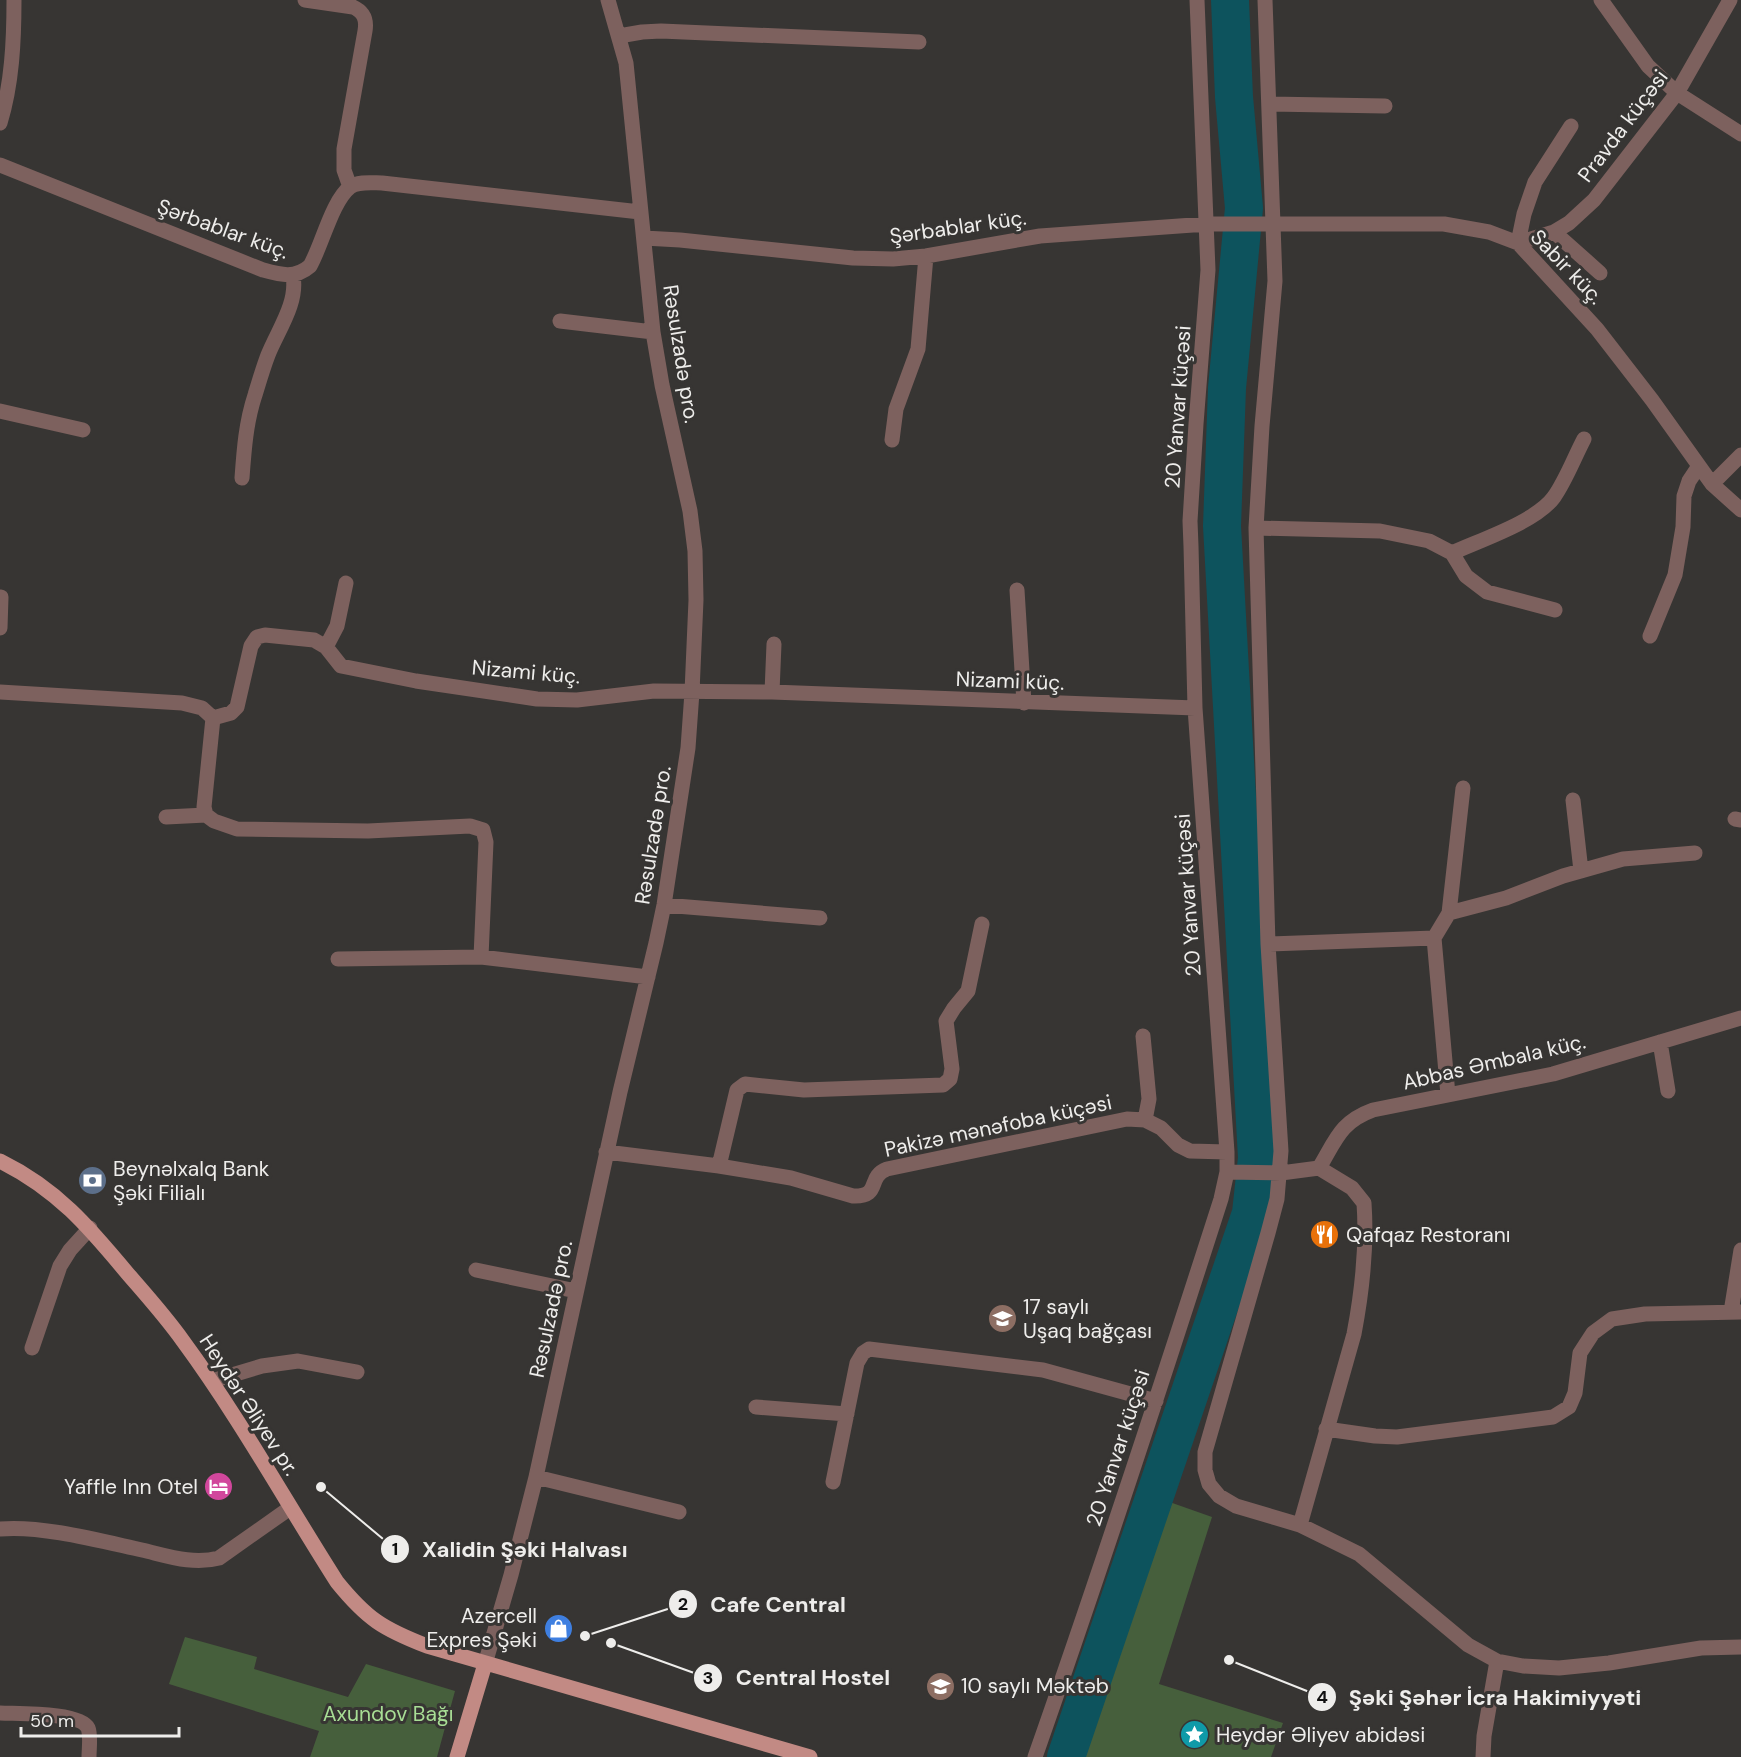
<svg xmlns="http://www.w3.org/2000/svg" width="1741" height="1757" font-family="'DM Sans',sans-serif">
	<rect width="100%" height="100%" fill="#373533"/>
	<!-- green -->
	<path fill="#465f3c" d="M1161,1499L1212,1517L1159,1684L1283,1723L1271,1757H1071Z
		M185,1637L257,1657L254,1669L348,1697L366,1664L455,1691L437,1757H310L319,1731L169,1684Z"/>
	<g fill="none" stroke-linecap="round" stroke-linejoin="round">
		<!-- river -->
		<path stroke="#0d535d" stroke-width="38" d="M1066,1757L1251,1213L1257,1158L1222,526L1227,388L1244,208L1234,97L1230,0"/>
		<!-- minor -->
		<path stroke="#7d615e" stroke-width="15" d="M305,0L353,7C364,12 367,19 365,31L344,149V170L350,187
			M1265,0L1275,281L1262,426L1256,528L1268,944L1281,1151L1277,1199L1268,1233L1205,1452V1470L1209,1484L1219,1496L1236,1506L1300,1525L1359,1554L1468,1645L1497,1661L1523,1666L1559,1668L1609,1663L1701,1648L1741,1647
			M1601,0L1648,66L1677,93L1741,134
			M619,36L642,32L661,31L919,42
			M1270,104L1385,106
			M0,123C12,84 14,41 14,0
			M1571,126L1535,182L1524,214L1518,243L1554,232L1569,223L1594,200L1677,93L1730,0
			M0,165L263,270C281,275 295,279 310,266C322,245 332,201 350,187C358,181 373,183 382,183L640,212
			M1554,232L1600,273
			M644,238L680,240L853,258L893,259L926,256L1040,236L1207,224H1444L1489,232L1518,243L1597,329L1652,400L1712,484L1741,510
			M560,321L653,332
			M0,411L83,430
			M892,440L896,409L918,349L926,256
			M242,478C244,450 246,422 255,395C259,382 263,368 268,355C278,330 298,303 293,276
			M1712,484L1741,455
			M1256,528L1380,531L1429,541L1452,553L1466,576L1487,592L1555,610
			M1452,553C1480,540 1536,522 1554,497C1566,480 1574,458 1584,439
			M1017,590L1024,703
			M0,628L1,597
			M1650,636L1675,575L1683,527L1684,496L1689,481L1699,466
			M326,647L337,626L346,583
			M0,692L182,703L202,708L213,718L231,713L237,707L251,646L257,637L265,635L314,640L326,647L341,666L416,681L537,699L577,700L654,691L772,692L1195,708
			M772,692L774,644
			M213,718L204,807L206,815L214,821L237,829L368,831L470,826L483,830L486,842L481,957
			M1573,800L1581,871
			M166,817L206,815
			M1735,819L1741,820
			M664,905L820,918
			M1449,913L1463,788
			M1434,938L1448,1095
			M1268,944L1434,938L1449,913L1506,898L1563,876L1623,859L1695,853
			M338,959L481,957L648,977
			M1143,1036L1149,1099L1145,1120
			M1660,1042L1668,1091
			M606,1152L719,1166L791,1178L853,1196C882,1197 866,1177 887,1169L1127,1119L1145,1120L1161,1128L1178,1145L1190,1151L1227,1152
			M719,1166L737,1090L745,1084L804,1090L943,1085L950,1079L952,1069L946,1021L954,1008L968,991L982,924
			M1227,1172L1281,1173L1319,1168C1336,1140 1340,1122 1373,1110L1553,1074L1741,1018
			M476,1270L576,1291
			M1731,1312L1741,1250
			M32,1348L60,1266L70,1250L90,1228
			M212,1381L262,1366L298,1361L357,1372
			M756,1407L847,1414
			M1326,1429L1375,1436L1397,1437L1553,1417L1569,1407L1575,1393L1580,1353L1593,1333L1612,1319L1645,1314L1741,1312
			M536,1477L679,1512
			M833,1482L857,1363L863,1353L869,1349L1043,1370L1156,1401
			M1300,1525L1354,1334C1362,1292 1367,1246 1364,1203L1352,1188L1319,1168
			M0,1529C41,1525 101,1541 142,1550C168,1556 193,1565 219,1558L290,1508
			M485,1664L511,1575L536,1477L620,1092L656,943L664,905L688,748L692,692L696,600L695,551L690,511L662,385L653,332L626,63L608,0
			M0,1713C18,1714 80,1712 88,1728C91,1735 89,1749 89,1757
			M1035,1757C1100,1572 1161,1386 1221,1199L1227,1172V1152L1195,708L1191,546L1190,521L1196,424L1208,270L1197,0
			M1483,1757L1484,1736L1497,1661"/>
		<!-- major -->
		<path stroke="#c28a84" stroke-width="15" d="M0,1161C57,1189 89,1227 128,1274C147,1296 166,1317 183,1341C239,1417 286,1502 337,1582C367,1619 383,1629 427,1646L810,1757
			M457,1757L485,1664"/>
	</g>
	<!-- icons -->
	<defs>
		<symbol id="bank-disc" viewBox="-11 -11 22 22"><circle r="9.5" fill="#5c6f8a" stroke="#373533"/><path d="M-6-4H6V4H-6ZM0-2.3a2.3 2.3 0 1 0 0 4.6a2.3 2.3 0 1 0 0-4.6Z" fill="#fff"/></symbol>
		<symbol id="restaurant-disc" viewBox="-11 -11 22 22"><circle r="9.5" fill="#e8710a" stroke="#373533"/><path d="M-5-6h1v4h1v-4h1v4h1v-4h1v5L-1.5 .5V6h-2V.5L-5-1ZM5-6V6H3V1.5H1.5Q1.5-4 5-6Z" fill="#fff"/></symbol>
		<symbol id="school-disc" viewBox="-11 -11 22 22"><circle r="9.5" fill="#8d6e63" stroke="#373533"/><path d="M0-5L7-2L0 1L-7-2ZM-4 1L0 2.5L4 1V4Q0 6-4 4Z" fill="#fff"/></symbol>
		<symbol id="hotel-disc" viewBox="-11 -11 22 22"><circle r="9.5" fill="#d1479c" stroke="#373533"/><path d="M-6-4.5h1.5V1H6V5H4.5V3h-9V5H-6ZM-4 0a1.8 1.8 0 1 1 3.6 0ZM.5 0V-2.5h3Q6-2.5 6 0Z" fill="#fff"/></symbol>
		<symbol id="shop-disc" viewBox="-11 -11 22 22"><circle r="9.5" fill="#3f7fe0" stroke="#373533"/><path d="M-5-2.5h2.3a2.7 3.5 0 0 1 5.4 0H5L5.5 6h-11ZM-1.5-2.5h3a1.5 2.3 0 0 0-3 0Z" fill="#fff"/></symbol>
		<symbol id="sight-disc" viewBox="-11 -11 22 22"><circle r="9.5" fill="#0f9aa8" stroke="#373533"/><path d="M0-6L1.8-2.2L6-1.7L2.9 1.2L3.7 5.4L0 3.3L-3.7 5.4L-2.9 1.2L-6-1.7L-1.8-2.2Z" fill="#fff"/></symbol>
	</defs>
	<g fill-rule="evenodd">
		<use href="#bank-disc" x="76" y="1164" width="33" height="33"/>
		<use href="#restaurant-disc" x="1308" y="1218" width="33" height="33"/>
		<use href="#school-disc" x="986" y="1302" width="33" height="33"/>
		<use href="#hotel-disc" x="202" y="1470" width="33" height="33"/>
		<use href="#shop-disc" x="542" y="1612" width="33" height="33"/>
		<use href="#school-disc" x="924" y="1670" width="33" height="33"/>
		<use href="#sight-disc" x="1178" y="1718" width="33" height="33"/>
	</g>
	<g text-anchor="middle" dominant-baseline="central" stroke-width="6" stroke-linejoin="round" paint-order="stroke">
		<!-- street labels -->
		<g font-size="21" fill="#eeedeb" stroke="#373533">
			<text transform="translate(1623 126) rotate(-53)">Pravda küçəsi</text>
			<text transform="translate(958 227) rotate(-8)">Şərbablar küç.</text>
			<text transform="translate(223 229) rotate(20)">Şərbablar küç.</text>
			<text transform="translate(1567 267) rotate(46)">Sabir küç.</text>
			<text transform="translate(681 354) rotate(81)">Rəsulzadə pro.</text>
			<text transform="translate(1178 407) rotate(-86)">20 Yanvar küçəsi</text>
			<text transform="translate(526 672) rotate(5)">Nizami küç.</text>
			<text transform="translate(1010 681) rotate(2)">Nizami küç.</text>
			<text transform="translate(653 835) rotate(-81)">Rəsulzadə pro.</text>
			<text transform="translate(1188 895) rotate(-94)">20 Yanvar küçəsi</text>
			<text transform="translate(1494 1062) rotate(-13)">Abbas Əmbala küç.</text>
			<text transform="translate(998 1126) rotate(-12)">Pakizə mənəfoba küçəsi</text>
			<text transform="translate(551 1309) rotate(-78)">Rəsulzadə pro.</text>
			<text transform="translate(249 1405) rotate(57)">Heydər Əliyev pr.</text>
			<text transform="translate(1118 1448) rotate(-72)">20 Yanvar küçəsi</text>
		</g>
		<!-- poi labels -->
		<g font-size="21" fill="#eeedeb" stroke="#373533" text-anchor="start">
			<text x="113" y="1169">Beynəlxalq Bank<tspan x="113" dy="24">Şəki Filialı</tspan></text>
			<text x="1346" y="1235">Qafqaz Restoranı</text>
			<text x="1023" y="1307">17 saylı<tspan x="1023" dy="24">Uşaq bağçası</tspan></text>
			<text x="198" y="1487" text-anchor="end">Yaffle Inn Otel</text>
			<text x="537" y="1616" text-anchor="end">Azercell<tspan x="537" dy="24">Expres Şəki</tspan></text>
			<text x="961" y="1686">10 saylı Məktəb</text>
			<text x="1216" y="1735">Heydər Əliyev abidəsi</text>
		</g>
		<!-- park labels -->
		<g font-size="21" fill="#a8de95" stroke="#373533">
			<text x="388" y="1714">Axundov Bağı</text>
		</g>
	</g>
	<!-- callouts -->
	<path fill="none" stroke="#eeedeb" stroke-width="2" d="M321 1487L395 1549M585 1636L683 1604M611 1643L708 1678M1229 1660L1322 1697"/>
	<g fill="#eeedeb" stroke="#373533" stroke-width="2">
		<circle cx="321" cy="1487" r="6"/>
		<circle cx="585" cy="1636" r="6"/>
		<circle cx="611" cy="1643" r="6"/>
		<circle cx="1229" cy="1660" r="6"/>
		<circle cx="395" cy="1549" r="15"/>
		<circle cx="683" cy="1604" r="15"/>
		<circle cx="708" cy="1678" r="15"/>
		<circle cx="1322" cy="1697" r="15"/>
	</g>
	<g font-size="18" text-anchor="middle" font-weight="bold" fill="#111">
		<text x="395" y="1555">1</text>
		<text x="683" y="1610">2</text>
		<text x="708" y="1684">3</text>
		<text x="1322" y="1703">4</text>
	</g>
	<g font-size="22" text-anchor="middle" font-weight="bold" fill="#eeedeb" stroke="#373533" stroke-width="6" stroke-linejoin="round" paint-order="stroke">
		<text x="525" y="1557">Xalidin Şəki Halvası</text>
		<text x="778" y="1612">Cafe Central</text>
		<text x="813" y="1685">Central Hostel</text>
		<text x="1495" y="1705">Şəki Şəhər İcra Hakimiyyəti</text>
	</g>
	<!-- scale -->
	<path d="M21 1727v9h158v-9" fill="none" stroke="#eeedeb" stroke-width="3"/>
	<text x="30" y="1727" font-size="18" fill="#eeedeb" stroke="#373533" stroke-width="4.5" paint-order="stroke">50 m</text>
</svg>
